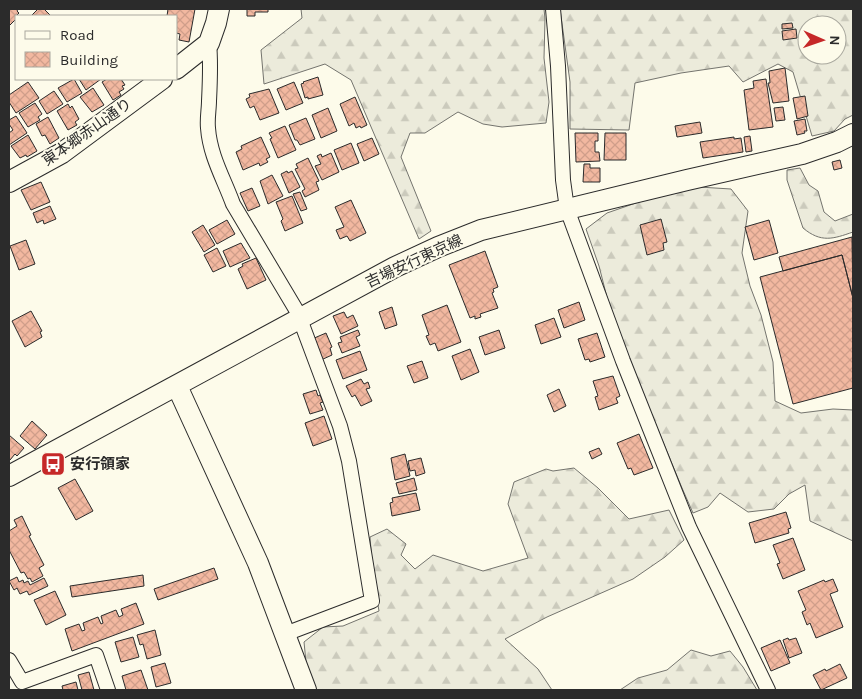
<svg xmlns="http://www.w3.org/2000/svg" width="862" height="699" font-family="Karla,'Noto Sans JP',sans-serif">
	<defs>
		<pattern id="forest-firs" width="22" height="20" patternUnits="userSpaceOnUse" patternTransform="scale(1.25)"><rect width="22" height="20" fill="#ecebdb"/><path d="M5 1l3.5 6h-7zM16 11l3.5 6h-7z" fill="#cbcabc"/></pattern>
		<pattern id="building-cross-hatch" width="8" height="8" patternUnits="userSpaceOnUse" patternTransform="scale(1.25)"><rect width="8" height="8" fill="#f2b8a0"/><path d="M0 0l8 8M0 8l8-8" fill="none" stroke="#d09e8a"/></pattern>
	</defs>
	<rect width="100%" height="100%" fill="#fdfbea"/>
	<!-- forest -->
	<path fill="url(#forest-firs)" stroke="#74746e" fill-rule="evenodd" d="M301,9H544L545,19L544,58L549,102L546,123L502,127L483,124L458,112L425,133H410L401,157L431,231L419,239L351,80L325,64L264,84L261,50L302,18Z
		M560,9H853V115L845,119L834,131L812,136L793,72L778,64L743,82L729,66L681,73L635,83L629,130L570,129V82ZM807,25H837V55H807Z
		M800,168L809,185L818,191L824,212L835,221L853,214V232C833,239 821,243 803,228L787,180V170Z
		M699,187L731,189L748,211L742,253L750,286L761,315L773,362L775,401L801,413L833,409L853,410V541L810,521L805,485L789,494L774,509L748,512L720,493L708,507L693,513L682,488L613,321L599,266L586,229L607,213L656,196Z
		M574,468L598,488L629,519L669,510L684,540L665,557L633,579L547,617L505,639L538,669L552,690H316L306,662L304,642L323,627L343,626L379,611L373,575L370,537L387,529L406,544L401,555L415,569L433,555L483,571L528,558L508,504L514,482L546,469L553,471Z
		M691,650L711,656L730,651L743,667L757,690H620L638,678L667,670Z"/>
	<!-- building -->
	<path fill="url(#building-cross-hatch)" stroke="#2b2b2b" d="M9,9H18L17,11L19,13L16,16V19L9,26Z
		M38,9H44L51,16H31Z
		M168,9H195L189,42L179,40L180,34L176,33V16H167Z
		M247,9H268V12H255V16H247Z
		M792,23L793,28L782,29V24Z
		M796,29L797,38L783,40L782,31Z
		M785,68L789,101L773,103L768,83H770L769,71Z
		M318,77L323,95L308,99V97L305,98L301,84L304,83L303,82Z
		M74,79L82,93L67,102L58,88Z
		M79,79H101L86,90Z
		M107,79H121L125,85L122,86L124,89L119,92L121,95L113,100L102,82Z
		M766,79L773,127L749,130L744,90L754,88L753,81Z
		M28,82L39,98L16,113L9,102V95Z
		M294,82L303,103L286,110L277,89Z
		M93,88L104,105L92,112L80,97Z
		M269,89L279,113L260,120L254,106L250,108L246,99L250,97L249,94Z
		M54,91L63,104L47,114L39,101Z
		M805,96L808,116L797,119L793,98Z
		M355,97L367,125L361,128L360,126L356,128L354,123L349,126L340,104Z
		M35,103L42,114L38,117L40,120L28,127L19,113Z
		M68,104L70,108L72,106L79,119L75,122L77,125L68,130L57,111Z
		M783,107L785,120L776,121L774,108Z
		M328,108L337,131L321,138L312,115Z
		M16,116L27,133L9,145V133L13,130L9,124V120Z
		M48,117L59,138L50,144L45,135L42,136L36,124Z
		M306,118L315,139L300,145L297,140H295L289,125Z
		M805,119L807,131H804L805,133L797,135L794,121Z
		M700,122L702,133L677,137L675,126Z
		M285,126L296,150L278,158L270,139L272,138L269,133Z
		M575,133H598V141H595V152H599L600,161L576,162Z
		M605,133H626V160H604Z
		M28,135L37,151L27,157L26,155L20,158L11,146Z
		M750,136L752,151L746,152L744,137Z
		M261,137L270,157L266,159L268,162L260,166L259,163L243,170L236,152L242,149L241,146Z
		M734,137V139L741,138L743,152L703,158L700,142Z
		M372,138L379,154L364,161L357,144Z
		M351,143L359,163L342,170L334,150Z
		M331,153L339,172L322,180L315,166L321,164L317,156L321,154L322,157Z
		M308,158L319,181L316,182L319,190L305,197L302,191L305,189L295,169L298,168L296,164Z
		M840,160L842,168L834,170L832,162Z
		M584,164H590V168H600V182H583Z
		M287,171L288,173L292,171L300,187L289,193L281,174Z
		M272,175L283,196L268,204L260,181Z
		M41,182L50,202L31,210L21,190Z
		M252,188L260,206L248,211L240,193Z
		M300,192L307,209L301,211L293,194Z
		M292,196L303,223L285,231L281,221L283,219L276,202Z
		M351,200L366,233L350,241L347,236L340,239L336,230L344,227L335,207Z
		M50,206L56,219L44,224L43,220L37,223L33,213Z
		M661,219L667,242L663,243L664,250L647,255L640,225Z
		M227,220L235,234L217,244L209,230Z
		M769,220L778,253L754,260L745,227Z
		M203,225L215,245L204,252L192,232Z
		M852,237L853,298L842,255L783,271L779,257Z
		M26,240L35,264L19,270L10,246Z
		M241,243L250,258L230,267L223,251Z
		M217,248L226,266L213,272L204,255Z
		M485,251L498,287L493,289L494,292L492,293L498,308L480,314L481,317L475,319V316L470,318L449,265Z
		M842,255L853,298V388L793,404L760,277Z
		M256,258L266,280L247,289L238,269L243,266L242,264Z
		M579,302L585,320L564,328L558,310Z
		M447,305L461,342L438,351L435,343L430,345L426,336L429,335L422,315Z
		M392,307L397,325L385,329L379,312Z
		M31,311L42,331L40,332L42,337L25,347L12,321Z
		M344,312L347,318L353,315L358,326L341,334L333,316Z
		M554,318L561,337L541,344L535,325Z
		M358,330L360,335L356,337L360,346L342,353L338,343L342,342L340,337Z
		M499,330L505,348L485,355L479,337Z
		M326,333L332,347L330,348L332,355L321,360L312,339Z
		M597,333L605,357L590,362L589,359L585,360L578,339Z
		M470,349L479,372L461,380L452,356Z
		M360,351L367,370L343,379L336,360Z
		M422,361L428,378L414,383L407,366Z
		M613,376L620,396L616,398L618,403L599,410L595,397L598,396L593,381Z
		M361,379L364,384L368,382L370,388L366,389L372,401L361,406L355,395L352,397L346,386Z
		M559,389L566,406L554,412L547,395Z
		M316,390L318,396L320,395L323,402L320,403L323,410L310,414L303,394Z
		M324,416L332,439L313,446L305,423Z
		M32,421L47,435L35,449L20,436Z
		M639,434L653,468L634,475L631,468L628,469L617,443Z
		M9,435L24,448L17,456L15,454L10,460L9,459Z
		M599,448L602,454L592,459L589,452Z
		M405,454L410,476L395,480L391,458Z
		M421,458L425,473L416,476L415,470L410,471L408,461Z
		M414,478L417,490L399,494L396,483Z
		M75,479L93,511L76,520L58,488Z
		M416,493L420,510L392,516L390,503L393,502L392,498Z
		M786,512L791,528L788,529L789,533L755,543L749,523Z
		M22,516L31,535L29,536L44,565L39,568L43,576L32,582L30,578L28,579L24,572L21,573L9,550V531L17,526L14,520Z
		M793,538L805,570L783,579L777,564L780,563L773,545Z
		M214,568L218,579L158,600L154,589Z
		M143,575L144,586L72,597L70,586Z
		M17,577L19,582L23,580L24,583L28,581L30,585L44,578L48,586L29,595L27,591L20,594L17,588L14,590L9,581Z
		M833,579L838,591L830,594L843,627L816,638L810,623L807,625L802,612L806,610L798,591L824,580L825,582Z
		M55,591L66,615L46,625L34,600Z
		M136,603L144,624L72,651L65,629L79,624L82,631L85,630L83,623L98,617L101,624L103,623L101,616L116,610L119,617L123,615L121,609Z
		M155,630L161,655L147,659L143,644L140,645L137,635Z
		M133,637L139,657L121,662L115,642Z
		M788,638L789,640L796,638L802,653L789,658L783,640Z
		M780,640L790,663L771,671L761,648Z
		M165,663L171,683L156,687L151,667Z
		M840,664L847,678L821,690L813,675L825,669L826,671Z
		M141,670L148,690H126L122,676Z
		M89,672L94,690H82L78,675Z
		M76,682L78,690H63L62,686Z"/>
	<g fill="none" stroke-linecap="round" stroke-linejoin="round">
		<defs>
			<path id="street" d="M553,9L558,66L563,180L567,209L623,361L689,527L768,690
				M209,43C211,62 210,81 209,101C209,109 207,119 208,128C210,156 224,179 233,204L301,318
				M285,634L372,601L349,461L340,426L300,319
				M9,660L22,682L96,655L108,690"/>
			<path id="secondary" d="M176,69L209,43L216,23L219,9
				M9,182L62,153L162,79
				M177,386L258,563L306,690
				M9,476L395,267L438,247L481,230L687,180L802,154L837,142L853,134"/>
		</defs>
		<!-- street casing -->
		<use href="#street" stroke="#2b2b2b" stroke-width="16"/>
		<!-- secondary casing -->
		<use href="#secondary" stroke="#2b2b2b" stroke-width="22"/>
		<!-- street -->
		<use href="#street" stroke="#fdfbea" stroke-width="14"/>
		<!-- secondary -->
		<use href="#secondary" stroke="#fdfbea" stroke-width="20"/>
	</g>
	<!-- icons -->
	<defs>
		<symbol id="bus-square" viewBox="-11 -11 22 22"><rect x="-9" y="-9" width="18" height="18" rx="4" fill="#c62828" stroke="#fdfbea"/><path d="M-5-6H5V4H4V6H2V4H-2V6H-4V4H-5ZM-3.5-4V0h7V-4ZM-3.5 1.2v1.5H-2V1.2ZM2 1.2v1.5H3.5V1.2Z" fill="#fff"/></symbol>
	</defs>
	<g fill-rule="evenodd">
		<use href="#bus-square" x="39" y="450" width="28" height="28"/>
	</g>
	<g text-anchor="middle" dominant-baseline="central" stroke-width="4" stroke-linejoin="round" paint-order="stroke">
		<!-- street labels -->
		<g font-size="15" fill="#2b2b2b" stroke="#fdfbea">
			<text transform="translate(87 132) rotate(-35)">東本郷赤山通り</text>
			<text transform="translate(414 261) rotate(-25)">吉場安行東京線</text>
		</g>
		<!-- poi labels -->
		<g font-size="15" font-weight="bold" fill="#2b2b2b" stroke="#fdfbea" text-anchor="start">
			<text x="70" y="464">安行領家</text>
		</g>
	</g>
	<!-- border -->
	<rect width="862" height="699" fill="none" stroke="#2b2b2b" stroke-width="20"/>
	<!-- legend -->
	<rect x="15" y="15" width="162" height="65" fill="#fdfbea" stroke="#a9a89e"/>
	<rect x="25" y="31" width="25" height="8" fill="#fdfbea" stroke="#a9a89e"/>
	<text x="60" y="40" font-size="15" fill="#2b2b2b">Road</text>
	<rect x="25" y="52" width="25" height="15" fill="url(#building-cross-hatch)" stroke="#a9a89e"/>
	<text x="60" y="65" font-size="15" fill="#2b2b2b">Building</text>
	<!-- north arrow -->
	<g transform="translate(822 40) rotate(92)"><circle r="24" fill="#fdfbea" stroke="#a9a89e"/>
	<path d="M0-4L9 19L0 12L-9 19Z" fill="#c62828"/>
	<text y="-8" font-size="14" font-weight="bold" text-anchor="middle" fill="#2b2b2b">N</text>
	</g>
</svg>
